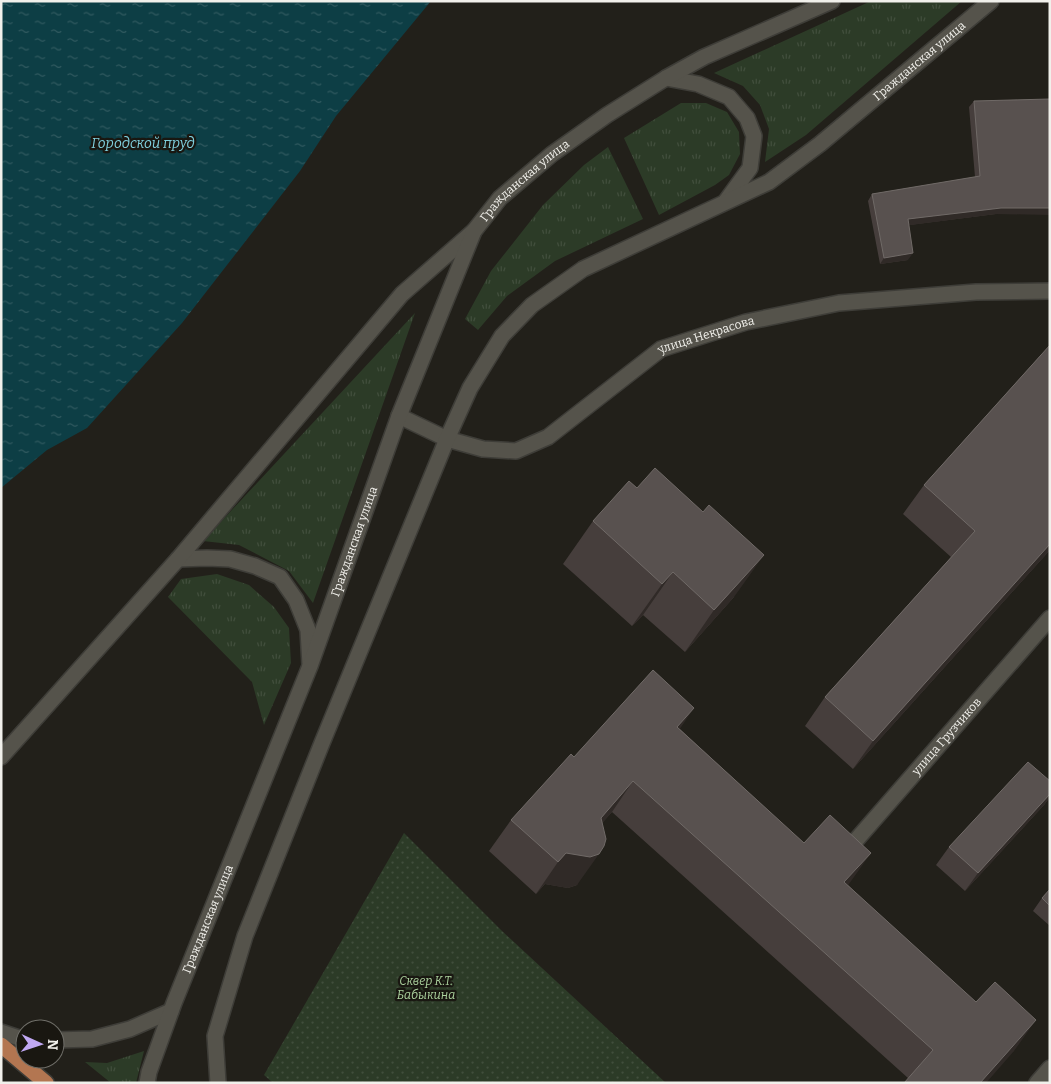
<svg xmlns="http://www.w3.org/2000/svg" width="1051" height="1084" font-family="Bitter,serif">
	<defs>
		<pattern id="grass-tufts" width="24" height="20" patternUnits="userSpaceOnUse" patternTransform="scale(1.25)"><rect width="24" height="20" fill="#2c3b27"/><path d="M3 7l-1-3M5 7V3M7 7l1-3M15 17l-1-3M17 17v-4M19 17l1-3" fill="none" stroke="#414e3c"/></pattern>
		<pattern id="park-dots" width="8" height="8" patternUnits="userSpaceOnUse" patternTransform="scale(1.25)"><rect width="8" height="8" fill="#2c3b27"/><path d="M2 2h.1M6 6h.1" fill="none" stroke="#414e3c" stroke-width="1.8" stroke-linecap="round"/></pattern>
		<pattern id="water-ripples" width="26" height="14" patternUnits="userSpaceOnUse" patternTransform="scale(1.25)"><rect width="26" height="14" fill="#0d3e45"/><path d="M2 4q2-2 4 0t4 0M15 11q2-2 4 0t4 0" fill="none" stroke="#315a60"/></pattern>
	</defs>
	<rect width="100%" height="100%" fill="#22201a"/>
	<!-- grass -->
	<path fill="url(#grass-tufts)" d="M871,1H962L806,135L765,162L769,129L760,105L743,86L714,73Z
		M681,103H706L727,112L739,132L740,154L729,175L715,185L659,215L624,138Z
		M608,147L643,219L555,261L507,296L478,330L465,319L491,271L543,205L584,165Z
		M415,313L313,603L289,571L239,545L203,541Z
		M217,574L249,585L274,607L289,628L291,663L264,725L252,682L168,597L181,579Z
		M144,1051L136,1083H111L85,1062L107,1063Z"/>
	<!-- park -->
	<path fill="url(#park-dots)" d="M404,833L502,931L666,1083H273L264,1075Z"/>
	<!-- water -->
	<path fill="url(#water-ripples)" d="M1,1H431L336,116L300,171L182,323L87,428L47,450L1,488Z"/>
	<g fill="none" stroke-linecap="round" stroke-linejoin="round">
		<defs>
			<g id="minor">
				<path id="s1" d="M399,416L447,439L483,449L516,451L548,437L661,349L746,322L839,303L976,292L1050,291"/>
				<path d="M178,559L207,558L230,559L255,566L280,577L296,600L308,630L310,665"/>
				<path d="M1,757L178,559L402,294L474,231"/>
				<path id="s2" d="M844,854L1050,618"/>
				<path d="M1037,1083L1050,1068"/>
			</g>
			<g id="tertiary">
				<path d="M666,78L698,84L729,97L747,118L754,136L750,168L726,201"/>
				<path d="M1,1032L25,1040"/>
				<path d="M55,1040L92,1039L130,1029L171,1011"/>
				<path id="s3" d="M147,1083L149,1072L174,1003L310,666L399,416L474,231L500,198L552,154L607,115L666,78L704,57L832,1"/>
				<path id="s4" d="M218,1083L215,1036L245,936L322,743L447,439L470,388L502,336L532,305L583,269L769,182L820,144L991,1"/>
			</g>
			<path id="primary" d="M1,1045L46,1083"/>
		</defs>
		<!-- minor casing -->
		<use href="#minor" stroke="#3e3d38" stroke-width="18"/>
		<!-- tertiary casing -->
		<use href="#tertiary" stroke="#3e3d38" stroke-width="18"/>
		<!-- primary casing -->
		<use href="#primary" stroke="#3e3d38" stroke-width="18"/>
		<!-- minor -->
		<use href="#minor" stroke="#55534b" stroke-width="15"/>
		<!-- tertiary -->
		<use href="#tertiary" stroke="#55534b" stroke-width="15"/>
		<!-- primary -->
		<use href="#primary" stroke="#b37651" stroke-width="15"/>
	</g>
	<!-- wall -->
	<path fill="#463e3c" d="M974,101L996,214L909,225L908,260L880,264L868,201L872,194L975,177L969,107Z
		M1050,345V550L853,769L805,726L825,697L951,557L903,514L924,485Z
		M593,521L734,597L685,652L643,615L632,626L563,564Z
		M680,729L848,885L1014,1051L908,1078L612,812L602,823L577,885L568,888L545,884L536,894L489,851L511,820L574,757Z
		M1050,781V797L1044,805L965,891L936,865L949,847Z
		M1050,889V926L1033,911L1042,898Z"/>
	<!-- shaded-wall -->
	<path fill="#302a27" d="M1001,208H1050V215L996,214L903,226L908,219Z
		M913,253L908,260L880,264L884,258Z
		M1050,544V550L853,769L873,741Z
		M764,555L734,597L685,652L714,610Z
		M673,572L643,615L632,626L662,584Z
		M694,708L673,739L677,727Z
		M633,781L612,812L579,849L601,818Z
		M1050,794V797L1044,805L965,891L978,873Z
		M566,853L599,854L577,885L568,888L545,884L536,894L558,862Z
		M871,853L849,884L823,913L844,882Z
		M1036,1020L1014,1051L986,1083H980Z"/>
	<!-- building -->
	<path fill="#58514f" stroke="#706a67" d="M1050,99V208H1001L908,219L913,253L884,258L872,194L980,176L974,101Z
		M1050,345V544L873,741L825,697L975,531L924,485Z
		M655,468L703,512L709,505L764,555L714,610L673,572L662,584L593,521L629,481L637,488Z
		M653,670L694,708L677,727L804,843L830,815L871,853L844,882L976,1002L995,982L1036,1020L980,1083H904L933,1050L633,781L601,818L606,839L604,846L599,854L590,857L566,853L558,862L511,820L571,754L574,757Z
		M1028,762L1050,781V794L978,873L949,847Z
		M1050,889V906L1042,898Z"/>
	<g text-anchor="middle" dominant-baseline="central" stroke-width="4.5" stroke-linejoin="round" paint-order="stroke">
		<!-- street labels -->
		<g font-size="12" fill="#f1f0eb" stroke="#191711">
			<text stroke="none"><textPath href="#s4" startOffset="1309">Гражданская улица</textPath></text>
			<text stroke="none"><textPath href="#s3" startOffset="985">Гражданская улица</textPath></text>
			<text stroke="none"><textPath href="#s1" startOffset="349">улица Некрасова</textPath></text>
			<text stroke="none"><textPath href="#s3" startOffset="580">Гражданская улица</textPath></text>
			<text stroke="none"><textPath href="#s2" startOffset="156">улица Грузчиков</textPath></text>
			<text stroke="none"><textPath href="#s3" startOffset="175">Гражданская улица</textPath></text>
		</g>
		<!-- park labels -->
		<g font-size="12" font-style="italic" fill="#acd29e" stroke="#191711">
			<text x="426" y="981">Сквер К.Т.<tspan x="426" dy="14">Бабыкина</tspan></text>
		</g>
		<!-- water labels -->
		<g font-size="14" font-style="italic" fill="#7fcfdd" stroke="#191711">
			<text x="143" y="143">Городской пруд</text>
		</g>
	</g>
	<!-- border -->
	<rect width="1051" height="1084" fill="none" stroke="#f1f0eb" stroke-width="5"/>
	<!-- north arrow -->
	<g transform="translate(40 1044) rotate(93)"><circle r="24" fill="#191711" stroke="#6f6e68"/>
	<path d="M0-4L9 19L0 12L-9 19Z" fill="#c0a8f3"/>
	<text y="-8" font-size="14" font-weight="bold" text-anchor="middle" fill="#f1f0eb">N</text>
	</g>
</svg>
